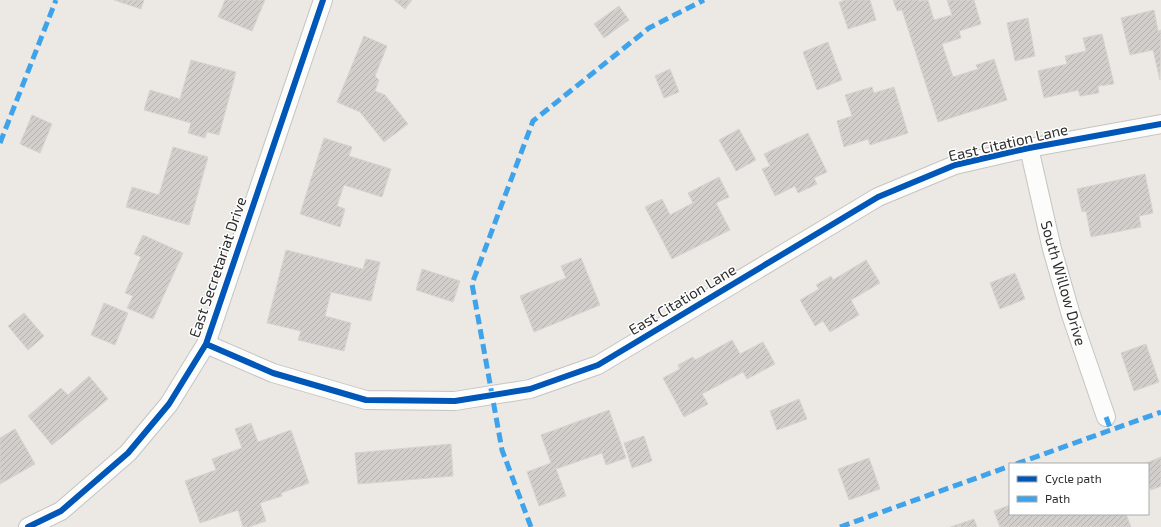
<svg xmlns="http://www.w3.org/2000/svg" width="1161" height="527" font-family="'Exo 2',sans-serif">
	<defs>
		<pattern id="building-hatch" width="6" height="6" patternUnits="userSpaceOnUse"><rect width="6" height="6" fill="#d1cecb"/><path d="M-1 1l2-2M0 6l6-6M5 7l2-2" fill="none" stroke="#b4b1af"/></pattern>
	</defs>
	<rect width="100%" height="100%" fill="#ece8e4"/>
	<!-- building -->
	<path fill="url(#building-hatch)" stroke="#d7d4d0" d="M114,0H144L141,9Z
		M225,0H265L252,31L218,17Z
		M394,0H412L405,9Z
		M846,0H870L876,20L848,29L839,2Z
		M893,0H919V1L928,0L934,20L952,15L947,0H974L981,24L959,31L961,38L942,44L953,77L978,69L976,65L994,59L1007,100L938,122L902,10L897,11Z
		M619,6L629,20L604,38L594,24Z
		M1154,10L1158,31L1161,30L1160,80L1153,50L1130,55L1121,18Z
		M1028,18L1035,56L1015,61L1007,23Z
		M1102,34L1114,84L1098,86L1099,93L1080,96L1078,90L1044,98L1038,71L1067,64L1065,56L1086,51L1083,38Z
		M364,36L387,46L375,76L379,80L375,91L385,95L408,124L384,142L360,112L337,102Z
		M828,42L842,80L817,90L803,52Z
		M191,60L236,72L219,135L207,132L205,138L188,133L191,123L144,110L150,90L180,99Z
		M670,69L679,92L664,98L655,76Z
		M872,87L874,93L894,87L908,133L870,145L868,139L844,147L837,121L852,116L845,95Z
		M32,115L52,124L40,153L20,144Z
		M739,129L756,160L736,171L719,140Z
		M808,133L827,172L814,178L817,184L798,193L795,186L775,196L762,169L770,166L764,154Z
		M324,138L352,147L349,156L391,169L382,197L344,185L337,206L345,209L340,227L300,214Z
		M173,147L208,157L189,225L126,207L132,187L159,195Z
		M1145,174L1153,213L1139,216L1141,227L1091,237L1086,211L1082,212L1077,189Z
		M719,177L729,197L716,203L730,230L672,259L645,207L662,199L670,215L693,203L688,193Z
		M143,235L183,253L153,319L127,308L133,296L125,293L141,257L134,254Z
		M286,250L363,269L366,259L380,262L371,301L331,292L325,316L351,323L344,351L298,340L301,331L267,323Z
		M581,258L600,305L534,332L520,296L566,278L561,266Z
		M866,260L880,283L851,300L859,315L830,332L823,321L815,326L800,300L819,289L816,285L831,276L833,280Z
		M422,269L460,281L453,302L416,290Z
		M1015,273L1025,299L1000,309L990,283Z
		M104,303L128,313L115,345L91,335Z
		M24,313L44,336L28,350L8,326Z
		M732,340L740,354L763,342L775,364L747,379L743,372L702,394L708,404L684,417L663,378L680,369L678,365L693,357L695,360Z
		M1146,344L1159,382L1134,391L1121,353Z
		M89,376L108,399L52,445L28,416L61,388L68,395Z
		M799,399L807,419L777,430L770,411Z
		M609,410L626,458L606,465L602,453L556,469L566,496L539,506L527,472L551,463L541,435Z
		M251,423L258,442L291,430L309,483L281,493L282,496L260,503L266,521L249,527H243L238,510L200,523L185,481L216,470L212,459L242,448L235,429Z
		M15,429L35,464L0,484V438Z
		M644,436L652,461L632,468L624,443Z
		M451,444L453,476L358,484L355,453Z
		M1161,457V486L1151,490L1148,483V464H1144Z
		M869,458L880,489L849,500L838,469Z
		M1010,505V514H1126L1131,527H1000L994,511Z
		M974,519L977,527H950Z"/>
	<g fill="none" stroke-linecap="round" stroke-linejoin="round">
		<defs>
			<path id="street" d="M1029,148L1052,249L1071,315L1106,417
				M206,344L273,373L366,400L455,401L530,389L598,365L878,197L955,165L1029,148L1161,124
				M28,527L61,511L128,453L169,404L206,344L323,0"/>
		</defs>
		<!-- street casing -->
		<use href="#street" stroke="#c5c4c5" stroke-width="20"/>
		<!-- street -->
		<use href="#street" stroke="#fcfcfb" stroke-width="18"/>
		<!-- quiet -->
		<path stroke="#3ea3eb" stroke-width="5" stroke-dasharray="10 5" stroke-linecap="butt" d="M0,143L56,0
			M1106,417L1111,430
			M1016,464L1161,412
			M531,527L502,450L472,284L533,121L649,28L704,0
			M840,527L1010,466"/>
		<defs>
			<path id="cycleway" d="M206,344L273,373L366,400L455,401L530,389L598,365L878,197L955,165L1029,148L1161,124
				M28,527L61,511L128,453L169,404L206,344L323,0"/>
		</defs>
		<!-- cycleway casing -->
		<use href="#cycleway" stroke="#fff" stroke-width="8"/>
		<!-- cycleway -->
		<use href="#cycleway" stroke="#0057b8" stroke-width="6"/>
	</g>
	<g text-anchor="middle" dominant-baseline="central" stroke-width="3" stroke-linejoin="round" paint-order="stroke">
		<!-- street labels -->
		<g font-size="15" fill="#2e2e2e" stroke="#fff">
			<text transform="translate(1008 142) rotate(-13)">East Citation Lane</text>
			<text transform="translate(217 267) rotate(-71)">East Secretariat Drive</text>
			<text transform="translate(1064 283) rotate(74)">South Willow Drive</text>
			<text transform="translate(682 299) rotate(-31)">East Citation Lane</text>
		</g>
	</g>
	<!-- legend -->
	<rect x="1009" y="463" width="140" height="52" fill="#ffffff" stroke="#ababab"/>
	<rect x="1017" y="476" width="20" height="6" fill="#0057b8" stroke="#ababab"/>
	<text x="1045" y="483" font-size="12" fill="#2e2e2e">Cycle path</text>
	<rect x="1017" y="496" width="20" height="6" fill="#3ea3eb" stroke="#ababab"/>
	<text x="1045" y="503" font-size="12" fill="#2e2e2e">Path</text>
</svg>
